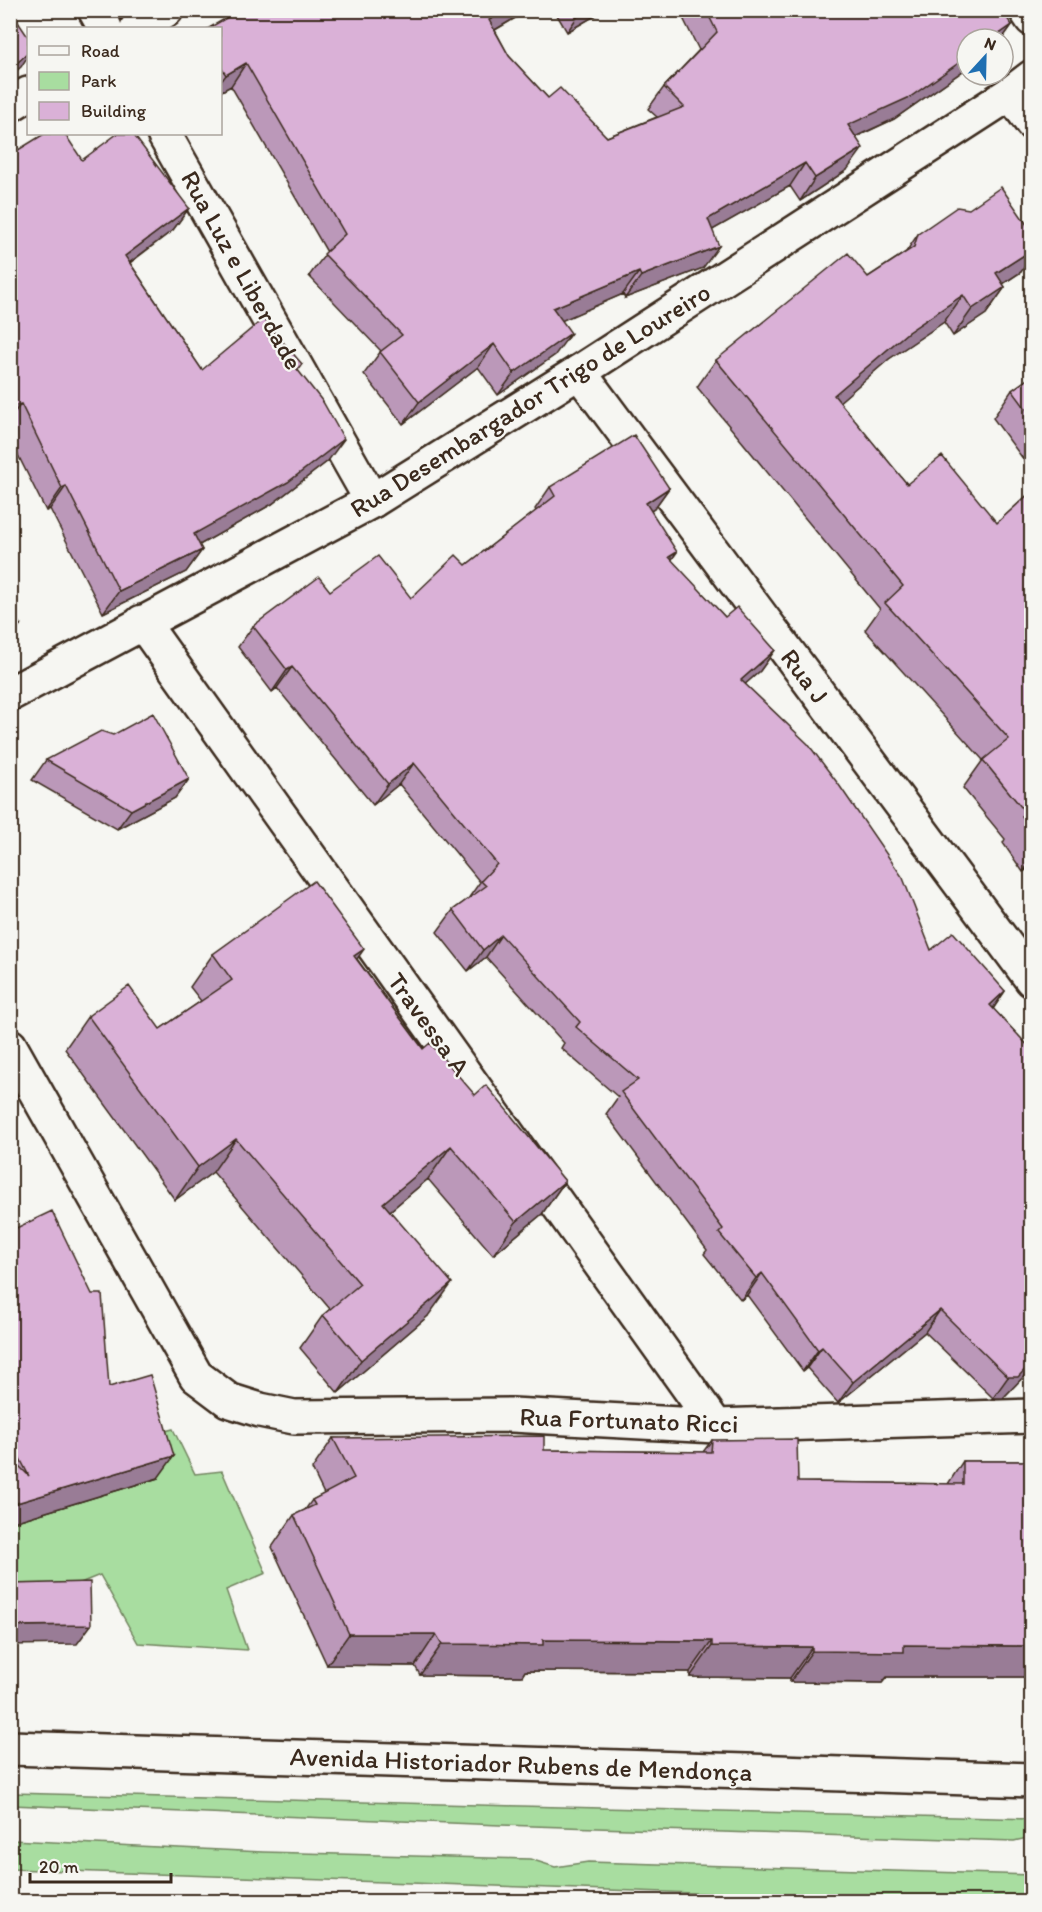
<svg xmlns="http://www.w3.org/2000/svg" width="1042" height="1912" font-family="Itim,sans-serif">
	<rect width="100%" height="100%" fill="#f6f6f2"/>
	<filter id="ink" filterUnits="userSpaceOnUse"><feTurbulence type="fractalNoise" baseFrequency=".0167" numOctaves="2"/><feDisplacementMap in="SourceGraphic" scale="12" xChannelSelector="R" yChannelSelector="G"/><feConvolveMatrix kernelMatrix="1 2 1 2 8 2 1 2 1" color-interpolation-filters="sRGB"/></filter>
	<g filter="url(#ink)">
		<!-- green -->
		<path fill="#a8dda0" stroke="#72845f" stroke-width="1.5" d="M173,1429L195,1474L222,1471L266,1573L226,1590L247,1650L138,1643L100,1575L58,1592L11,1602V1473Z
			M11,1793L1031,1819L1032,1837L1014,1841L500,1825L11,1805Z
			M11,1840L263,1852L530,1859L555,1867L588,1862L1031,1875V1901H922L11,1869Z"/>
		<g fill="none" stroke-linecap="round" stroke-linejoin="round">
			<defs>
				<path id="minor" d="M95,10L105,28
					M1026,10L1032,19
					M137,28L166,10
					M1011,93L1032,123
					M10,105L28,94
					M164,134L372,501
					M579,372L1032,980
					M142,622L716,1426
					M10,1046L196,1376L228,1400L260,1410L294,1417L512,1415L716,1426L1032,1416"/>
				<path id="tertiary" d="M10,694L372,501L579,372L1011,93L1032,77"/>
				<path id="primary" d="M10,1748L1032,1780"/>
			</defs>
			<!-- minor casing -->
			<use href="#minor" stroke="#3b2a1e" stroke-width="38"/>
			<!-- tertiary casing -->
			<use href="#tertiary" stroke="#3b2a1e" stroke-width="38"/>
			<!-- primary casing -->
			<use href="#primary" stroke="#3b2a1e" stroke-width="38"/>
			<!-- minor -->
			<use href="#minor" stroke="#f6f6f2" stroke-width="33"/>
			<!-- tertiary -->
			<use href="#tertiary" stroke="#f6f6f2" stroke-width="33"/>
			<!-- primary -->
			<use href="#primary" stroke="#f6f6f2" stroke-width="33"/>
		</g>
		<!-- wall -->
		<path fill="#bb98b9" stroke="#3b2a1e" stroke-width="1.5" d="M240,10H529L495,30L509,56L548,98L607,137L657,117L648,109L664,87L699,50L679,10H802L805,16L1012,25L1002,39H967V68L894,119L856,137L847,170L800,201L790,186L712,230L703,268L625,298L623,294L562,320L555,355L498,395L478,367L403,424L364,374L381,351L309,276L327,252L231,86L220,92V28Z
			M554,10H605L567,32Z
			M10,155L82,160L189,208L173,230L130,263L202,370L302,364L298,370L328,461L272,504L199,545L202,550L186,572L103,613L50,509L46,511L10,439Z
			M1032,232V256L1021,272L1003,284L1005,287L986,314L953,336L944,322L889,359L839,402L907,484L997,523L1032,491V866L1023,872L1003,843L1005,839L963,788L983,760L865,630L880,609L697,387L716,360L868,277L906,252L918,234Z
			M1032,376V471L993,418L1012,390Z
			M550,487L669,488L654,509L651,511L671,560L725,617L775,650L760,671L745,684L931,950L1005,991L993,1009L1032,1050V1368L1003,1398H993L925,1332L838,1403L807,1368L803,1371L747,1295L741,1300L704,1254L707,1250L606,1114L618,1097L561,1048L564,1043L486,957L468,971L437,932L453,910L468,899L480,882L399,784L373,805L277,688L272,692L238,647L253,626L330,591L411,598L466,565L536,511L535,509Z
			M46,760L189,779L175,798L117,829L32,780Z
			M213,954L357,959L423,1049L475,1095L565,1181L542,1214L493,1255L428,1179L390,1211L428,1316L338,1393L300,1348L323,1315L330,1309L213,1172L175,1200L65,1049L88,1016L160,1029L201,1001L190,987Z
			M10,1231L109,1387L158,1478L10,1523Z
			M333,1438L544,1450L703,1452L712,1440L798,1482L948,1484L963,1461H1032V1677H887L882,1683L790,1682V1678L690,1677V1672L525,1671L522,1676L420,1675L415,1666L327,1665L272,1547L294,1515L305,1510L312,1500L324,1494L312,1469Z"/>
		<!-- shaded-wall -->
		<path fill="#997c96" stroke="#3b2a1e" stroke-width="1.5" d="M506,10H529L474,42L489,20Z
			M582,10H605L567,32Z
			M1012,25L1002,39H992Z
			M28,53V56L21,67L10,76V69Z
			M967,57V68L894,119L833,147L848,125Z
			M246,63L231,86L220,92V83L226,75Z
			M863,148L847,170L800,201L815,178Z
			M805,163L790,186L693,241L708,219Z
			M189,208L173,230L109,278L125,256Z
			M719,246L703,268L625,298L641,276Z
			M1032,250V256L1021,272L977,301L996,273Z
			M639,272L623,294L538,331L553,308Z
			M1005,287L986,314L953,336L972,309Z
			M963,295L944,322L889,359L815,423L834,395L908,332Z
			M571,333L555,355L498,395L514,373Z
			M494,344L478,367L403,424L419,402Z
			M21,404L10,418V407Z
			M344,439L328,461L272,504L178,557L194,534Z
			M66,486L50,509L46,511L62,488Z
			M669,488L654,509L631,524L646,503Z
			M202,550L186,572L103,613L119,591Z
			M677,552L662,574L669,557Z
			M20,625L10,639V629Z
			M775,650L760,671L726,701L741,680Z
			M292,667L277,688L272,692L287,670Z
			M414,763L399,784L373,805L388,784Z
			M189,779L175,798L117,829L131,810Z
			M1032,859V866L1023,872Z
			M501,935L486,957L468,971L483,950Z
			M364,949L341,982L354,956Z
			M1005,991L990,1013V1005Z
			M236,1139L213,1172L175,1200L198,1167Z
			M451,1146L428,1179L360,1236L383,1203Z
			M565,1181L542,1214L493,1255L516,1222Z
			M762,1273L747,1295L741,1300L756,1278Z
			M452,1283L428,1316L338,1393L361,1360Z
			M940,1310L925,1332L838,1403L853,1382Z
			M822,1347L807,1368L803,1371L818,1350Z
			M1032,1362V1368L1003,1398H993L1008,1377Z
			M174,1456L158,1478L10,1523V1505Z
			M91,1625L77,1644L10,1645V1626Z
			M349,1634H436L415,1666L327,1665Z
			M543,1640L712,1641L690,1672L525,1671L522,1676L420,1675L442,1644Z
			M904,1645L1032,1646V1677H887L882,1683L790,1682L812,1651Z
			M712,1646L812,1647L790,1678L690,1677Z"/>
		<!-- building -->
		<path fill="#dab1d7" stroke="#3b2a1e" stroke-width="1.5" d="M10,10L28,37V53L10,69Z
			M240,10H506L489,20L509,56L548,98L560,88L607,137L684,107L664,87L717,32L706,10H802L805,16L814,10H1001L1012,25L992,39H967V57L910,97L848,125L863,148L815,178L805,163L708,219L719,246L641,276L639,272L553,308L571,333L514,373L494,344L419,402L380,352L402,335L324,254L345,234L246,63L226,75L220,66V28H209Z
			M44,134H65L82,160L117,134H133L189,208L125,256L202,370L263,319L302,364L297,369L323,402L344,439L288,482L194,534L202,550L119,591L66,486L62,488L21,404L10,407V155Z
			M1001,187L1032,232V250L996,273L1005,287L972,309L963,295L908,332L834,395L907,484L942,456L997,523L1032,491V830L1022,816L1026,813L983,760L1009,739L885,603L903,586L716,360L848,253L868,277L914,247L918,234L957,207L969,209Z
			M1032,376V417L1012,390Z
			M634,435L669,488L646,503L677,552L669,557L725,617L737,607L775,650L741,680L808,744L839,785L903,878L931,950L953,932L1005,991L990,1005L1032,1050V1362L1018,1377H1008L940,1310L853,1382L822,1347L818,1350L762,1273L756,1278L719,1233L723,1229L621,1092L638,1080L576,1027L580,1022L501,935L483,950L453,910L486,886L481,881L497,864L414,763L388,784L292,667L287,670L253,626L319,577L330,591L378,556L411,598L456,555L466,565L555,496L550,487Z
			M10,604L20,625L10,629Z
			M153,713L189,779L131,810L46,760L101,731L113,735Z
			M314,881L364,949L354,956L423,1049L430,1043L475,1095L486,1085L565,1181L516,1222L451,1146L383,1203L452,1283L361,1360L323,1315L360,1284L236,1139L198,1167L88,1016L129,986L160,1029L232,980L213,954Z
			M52,1211L92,1294H102L109,1387L150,1375L174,1456L10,1505V1457L29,1476L10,1439V1231Z
			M544,1436V1450L711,1452L712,1440L797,1439L798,1482L963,1484V1461H1032V1646L904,1645V1652L812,1651V1647L712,1646V1641L543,1640V1645L442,1644L436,1634H349L294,1515L315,1505L312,1500L354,1478L333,1438Z
			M90,1582L91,1625L10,1626V1584Z"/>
	</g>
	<g text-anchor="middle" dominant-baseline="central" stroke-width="4.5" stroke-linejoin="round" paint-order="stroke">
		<!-- street labels -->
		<g font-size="26" fill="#3b2a1e" stroke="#f6f6f2">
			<text transform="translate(242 270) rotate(61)">Rua Luz e Liberdade</text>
			<text transform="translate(530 400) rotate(-32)">Rua Desembargador Trigo de Loureiro</text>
			<text transform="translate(805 676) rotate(53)">Rua J</text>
			<text transform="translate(429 1024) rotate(54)">Travessa A</text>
			<text transform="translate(629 1420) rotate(2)">Rua Fortunato Ricci</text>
			<text transform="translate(521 1764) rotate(2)">Avenida Historiador Rubens de Mendonça</text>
		</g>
	</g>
	<!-- margin -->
	<rect width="1042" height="1912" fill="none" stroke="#f6f6f2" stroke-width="36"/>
	<rect x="18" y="18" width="1006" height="1876" fill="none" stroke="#3b2a1e" stroke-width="2" filter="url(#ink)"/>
	<!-- legend -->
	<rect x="27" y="27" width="195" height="108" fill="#f6f6f2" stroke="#aba49d" stroke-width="1.5"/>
	<rect x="39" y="46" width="30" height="9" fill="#f6f6f2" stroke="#aba49d" stroke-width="1.5"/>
	<text x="81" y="57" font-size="18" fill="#3b2a1e">Road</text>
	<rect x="39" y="72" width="30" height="18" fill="#a8dda0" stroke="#aba49d" stroke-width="1.5"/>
	<text x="81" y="87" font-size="18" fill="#3b2a1e">Park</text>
	<rect x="39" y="102" width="30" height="18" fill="#dab1d7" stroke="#aba49d" stroke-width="1.5"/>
	<text x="81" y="117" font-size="18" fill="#3b2a1e">Building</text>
	<!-- north arrow -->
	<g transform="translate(985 57) rotate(22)"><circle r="28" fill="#f6f6f2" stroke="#aba49d" stroke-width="1.5"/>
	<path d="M0-4.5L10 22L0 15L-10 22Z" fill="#1f6fb2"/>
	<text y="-9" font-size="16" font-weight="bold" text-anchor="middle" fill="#3b2a1e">N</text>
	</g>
	<!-- scale -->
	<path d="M30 1873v9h141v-9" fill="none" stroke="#3b2a1e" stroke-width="3"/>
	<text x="39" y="1873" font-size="18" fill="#3b2a1e" stroke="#f6f6f2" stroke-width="4.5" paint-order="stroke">20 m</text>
</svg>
